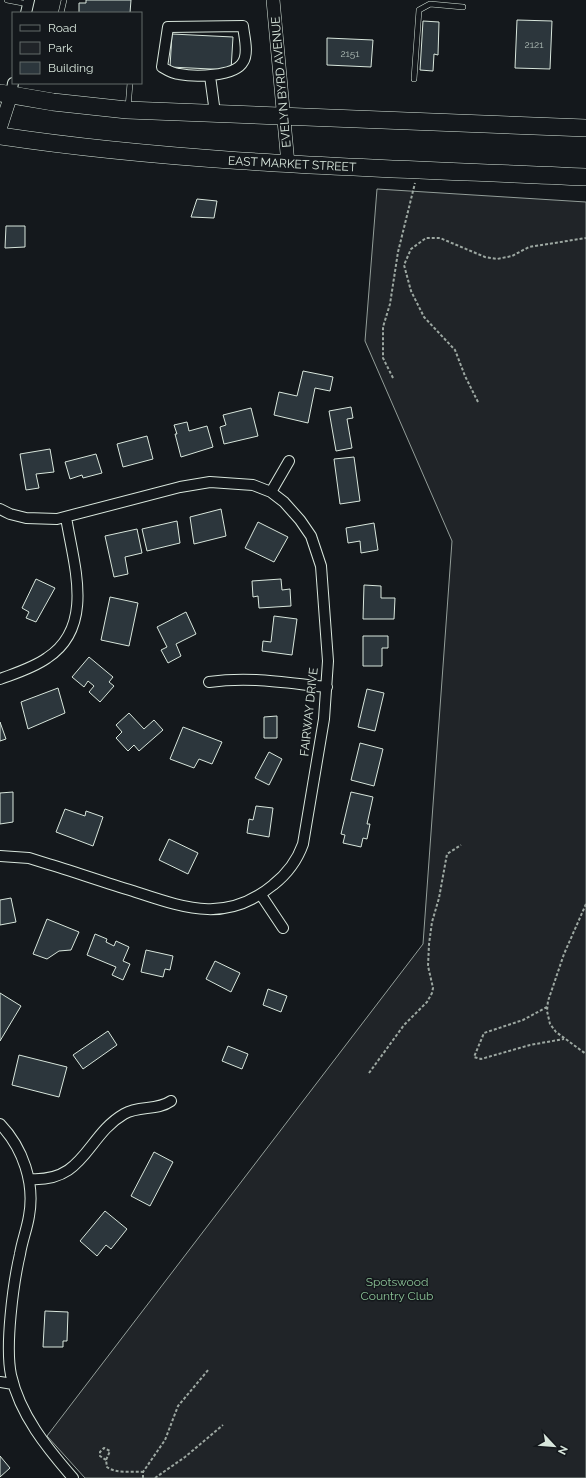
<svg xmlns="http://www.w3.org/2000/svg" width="586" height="1478" font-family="Raleway,sans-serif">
	<rect width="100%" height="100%" fill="#14181c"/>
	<!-- green -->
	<path fill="#202428" stroke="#939e99" d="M377,189L586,202V1478H85L47,1436L423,944L452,541L365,341Z"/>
	<!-- building -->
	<path fill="#2c363c" stroke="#d8e6dc" d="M86,0H131L130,13H79V3H86Z
		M517,20L552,21L550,69L515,68Z
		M423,21L439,22L438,55L434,54L433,71L420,70Z
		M172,34L233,37L231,70L170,67Z
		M327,38L373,40L371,67L327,65Z
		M197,199L217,201L214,218L191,217Z
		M6,226H25V247L5,248Z
		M303,371L333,377L330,391L315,388L308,423L274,415L279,392L297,396Z
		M351,407L353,418L347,419L352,448L336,451L329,411Z
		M251,408L258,436L224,444L220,427L226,425L223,415Z
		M187,422L189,431L207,426L213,447L181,457L175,434H177L174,425Z
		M147,436L153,459L123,467L117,444Z
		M50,449L54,472L36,474L39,488L26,490L20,454Z
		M96,454L102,473L83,478L82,475L70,479L65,462Z
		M354,457L360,501L340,504L334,459Z
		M221,509L226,536L194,544L190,517Z
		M177,521L180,543L147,551L142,529Z
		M258,522L288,537L274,562L245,548Z
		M374,523L378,550L361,553L360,541L348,543L346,528Z
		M137,529L142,553L125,557L128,574L114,577L105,536Z
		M36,579L55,588L36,622L26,618L29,612L22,608Z
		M281,579L282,590L290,589L291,606L259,608L258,596L253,597L252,581Z
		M364,585L381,586V598H395L394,619H363Z
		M110,597L138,603L129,646L101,640Z
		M186,612L196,634L176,644L181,656L168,663L161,650L167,647L157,627Z
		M274,616L297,619L292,655L262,651L263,641L271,642Z
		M363,636H388V648H382V666H363Z
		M89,657L113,677L109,682L114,686L100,702L89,692L94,686L88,681L84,687L72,677Z
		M58,688L65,713L28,729L21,702Z
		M367,689L384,693L375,731L358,727Z
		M129,713L144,729L154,720L163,730L139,751L134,745L128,751L116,738L122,732L116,725Z
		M277,716V738H264V717Z
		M0,722L6,739L0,741Z
		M183,727L222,742L212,764L199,759L194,768L170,759Z
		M360,743L383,749L374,786L351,780Z
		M269,752L282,759L269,785L255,778Z
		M13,792V822L0,824V793Z
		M351,792L373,797L367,824H370L367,839L363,838L361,847L343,843L345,835L341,834Z
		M256,806L273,808L269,837L247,833L249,819L253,820Z
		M65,809L85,816L86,811L103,817L93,846L56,832Z
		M169,839L198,853L188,874L159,860Z
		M11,898L16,922L0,925V900Z
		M47,919L79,932L71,950L59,951L47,959L33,954Z
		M95,934L107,939L106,942L114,946L116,941L129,947L123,961L130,964L123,980L112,975L116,967L87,955Z
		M146,950L173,956L170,970L165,969L163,977L141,972Z
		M215,961L240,973L231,992L206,979Z
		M268,989L287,996L281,1012L263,1005Z
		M0,993L21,1006L0,1041Z
		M108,1031L117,1045L83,1069L73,1055Z
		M228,1046L248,1054L242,1069L222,1061Z
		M19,1055L67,1067L59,1097L12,1085Z
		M154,1152L173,1162L150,1206L131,1196Z
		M105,1211L127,1229L111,1249L106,1245L97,1256L80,1241Z
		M45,1311L68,1312L67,1341H63V1347H43Z
		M0,1456L10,1468L0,1477Z"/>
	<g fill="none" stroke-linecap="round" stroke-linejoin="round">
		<defs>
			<path id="service" d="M7,0L28,4
				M61,13L64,0
				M414,79L419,10L430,4L463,7
				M128,108L130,83"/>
			<path id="minor" d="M26,13L29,0
				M243,26C244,36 249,53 243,62C235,77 194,77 179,74C173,74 167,70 162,67L168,27Z
				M210,76L215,113
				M11,95L13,83
				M271,492L289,461
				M0,509L10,514L26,518L57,519L180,487L210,482L253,485L271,492L284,502L300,520L311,536L321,566L328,661L324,719L303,844C297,861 287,874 273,885C226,924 185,908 133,891C103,882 75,872 45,863L29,858L0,856
				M0,679C16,673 33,668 47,658C96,626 73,563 66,517
				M209,682C251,676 286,683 327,687
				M261,895L283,928
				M0,1124C23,1148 35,1183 29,1216C27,1229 22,1241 20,1254C13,1284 5,1346 11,1375C20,1415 47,1448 73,1478
				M29,1179C85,1183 86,1136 124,1114C139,1105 157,1111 171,1101
				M0,1382L13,1384"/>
			<path id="tertiary" d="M273,0L288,164
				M0,129L11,95"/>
			<path id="trunk" d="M0,93L53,102L127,110L586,128
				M0,136C194,165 390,168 586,177"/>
		</defs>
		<!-- service casing -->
		<use href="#service" stroke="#d8e6dc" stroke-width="6"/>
		<!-- minor casing -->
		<use href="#minor" stroke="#d8e6dc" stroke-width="12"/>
		<!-- tertiary casing -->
		<use href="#tertiary" stroke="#d8e6dc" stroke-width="14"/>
		<!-- trunk casing -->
		<use href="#trunk" stroke="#d8e6dc" stroke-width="18"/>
		<!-- path -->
		<path stroke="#9da8a2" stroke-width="2" stroke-dasharray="3 2" stroke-linecap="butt" d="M393,378L383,358V327L390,304L398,252L415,183
			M478,402L465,376L455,350L424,317L411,291L404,265L411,249L426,238H440L485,257L497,259L512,256L529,247L586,238
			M586,904L564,954L548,1001L547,1011L550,1024L556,1032L586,1054
			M547,1007L523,1020L484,1033L474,1057L481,1059L530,1045L564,1039
			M369,1073L404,1025L427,1002L432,993L433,988L428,966L429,944L432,922L439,898L447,854L461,845
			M106,1460L100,1456V1452L104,1448L110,1451L106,1460L107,1467C116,1474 131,1471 143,1472
			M143,1478V1472L165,1440L178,1406L209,1369
			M155,1478L185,1457L223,1425"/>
		<!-- service -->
		<use href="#service" stroke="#14181c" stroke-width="5"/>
		<!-- minor -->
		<use href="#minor" stroke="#14181c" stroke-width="10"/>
		<!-- tertiary -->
		<use href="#tertiary" stroke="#14181c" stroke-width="13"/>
		<!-- trunk -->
		<use href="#trunk" stroke="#14181c" stroke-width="17"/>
	</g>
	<g text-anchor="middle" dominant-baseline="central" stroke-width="3" stroke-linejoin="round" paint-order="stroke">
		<!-- number labels -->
		<g font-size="10" fill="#adbab4">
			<text x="534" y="44">2121</text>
			<text x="350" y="53">2151</text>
		</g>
		<!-- street labels -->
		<g font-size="12" fill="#d8e6dc" stroke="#14181c">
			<text transform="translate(281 82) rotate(-95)">EVELYN BYRD AVENUE</text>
			<text transform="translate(292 164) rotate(3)">EAST MARKET STREET</text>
			<text transform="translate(309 712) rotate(-84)">FAIRWAY DRIVE</text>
		</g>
		<!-- park labels -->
		<g font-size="12" fill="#8ac095" stroke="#14181c">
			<text x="397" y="1282">Spotswood<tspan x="397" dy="14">Country Club</tspan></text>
		</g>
	</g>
	<!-- legend -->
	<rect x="12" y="12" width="130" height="72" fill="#14181c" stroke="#626a69"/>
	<rect x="20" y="25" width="20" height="6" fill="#14181c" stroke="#626a69"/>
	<text x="48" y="32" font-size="12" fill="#d8e6dc">Road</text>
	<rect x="20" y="42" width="20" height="12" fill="#202428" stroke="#626a69"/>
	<text x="48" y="52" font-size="12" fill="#d8e6dc">Park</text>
	<rect x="20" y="62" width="20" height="12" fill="#2c363c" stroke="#626a69"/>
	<text x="48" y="72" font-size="12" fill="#d8e6dc">Building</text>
	<!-- north arrow -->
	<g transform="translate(554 1446) rotate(116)" stroke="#14181c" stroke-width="3" paint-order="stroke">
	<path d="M0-3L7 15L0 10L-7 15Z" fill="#d8e6dc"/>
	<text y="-6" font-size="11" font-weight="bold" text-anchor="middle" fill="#d8e6dc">N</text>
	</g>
</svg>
